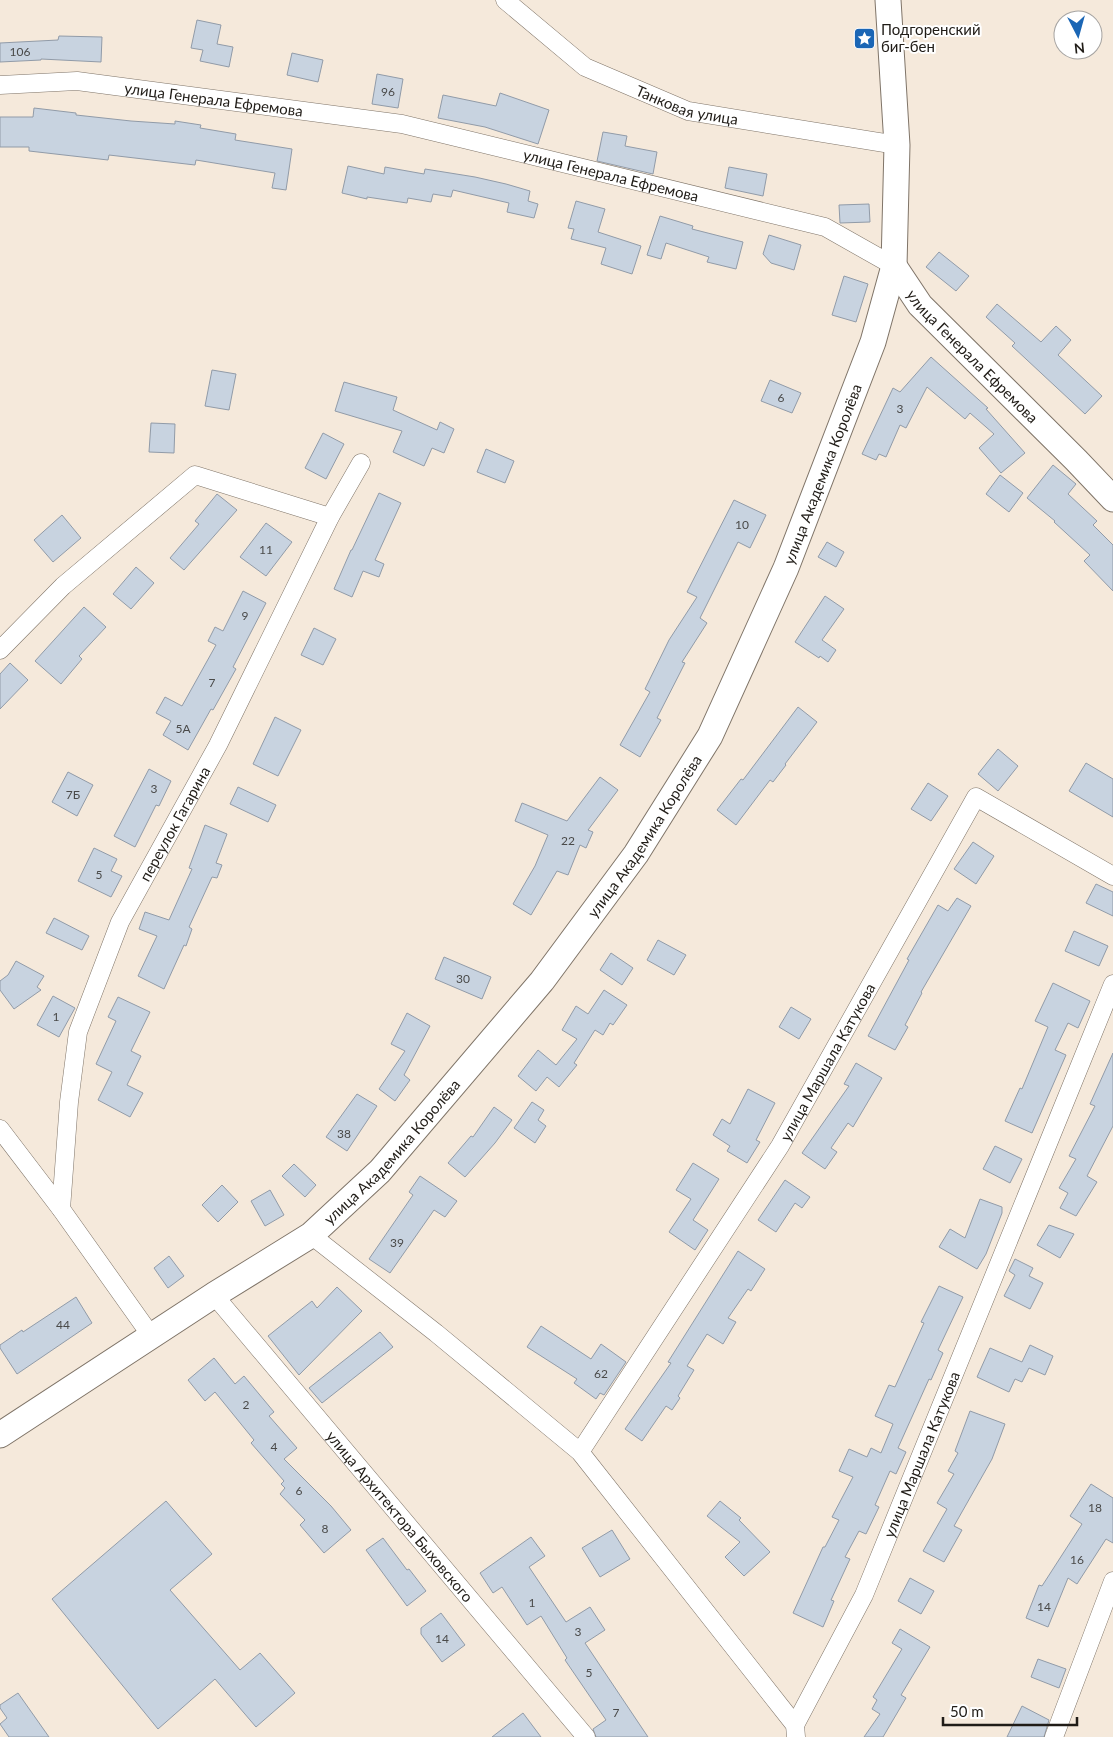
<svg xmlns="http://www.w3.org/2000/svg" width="1113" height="1737" font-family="Lato,sans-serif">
	<rect width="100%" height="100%" fill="#f5e9db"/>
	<!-- building -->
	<path fill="#c8d3e0" stroke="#919ba8" d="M197,20L221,25L217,44L233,47L229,67L200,61L203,50L191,48Z
		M59,36L102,37L101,62L41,59V60L0,62V43L58,40Z
		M292,53L323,60L318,82L287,75Z
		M377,74L403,79L398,108L372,104Z
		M500,93L549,110L538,144L485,127L438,118L443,95L496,106Z
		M34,108L76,113V115L131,121L175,124V121L201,125L200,128L236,134L235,140L292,149L286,190L272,188L275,173L196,160L195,165L109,155L108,160L29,151V147H0V117H33Z
		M603,132L627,136L625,146L657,152L653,174L597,161Z
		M348,166L384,174L385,167L424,174L425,169L475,177L506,184L530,191L528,201L538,204L534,218L507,212L509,203L453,190L451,197L433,194L431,202L408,198L407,203L367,197V199L342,193Z
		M729,167L767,174L763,196L725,188Z
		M576,201L605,209L598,232L641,246L632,274L601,264L606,248L571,239L574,229L568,228Z
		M869,204L870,222L840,223L839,205Z
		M660,216L693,226L692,229L743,242L736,269L707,262L709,257L666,243L661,259L647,255Z
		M769,235L801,245L794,270L771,263L763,254Z
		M939,252L969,276L956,291L926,267Z
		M844,276L868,284L856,322L832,315Z
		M997,304L1041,342L1056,326L1071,340L1058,355L1102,396L1085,414L1012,346L1015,343L986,317Z
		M931,357L988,408L986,409L1025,453L1001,473L979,448L994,434L970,413L965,419L927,387L906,428L900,425L886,457L879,454L876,460L862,454L893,388L900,392Z
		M212,370L236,374L229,410L205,406Z
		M770,380L801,393L792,413L761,401Z
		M344,382L397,397L393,410L437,430L440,422L454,429L444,453L432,448L424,466L393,452L402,431L335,411Z
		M151,423L175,424L174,453L149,452Z
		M323,433L344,444L326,479L305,468Z
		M486,449L514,461L505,483L477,472Z
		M1053,465L1076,484L1068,494L1097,521L1093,525L1113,545V591L1084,561L1090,555L1054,522L1055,521L1027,498Z
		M1000,475L1023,493L1009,512L986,494Z
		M379,493L401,503L375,560L384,564L379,577L363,571L352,597L334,589L351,550H352Z
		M217,494L237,510L184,570L170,558L199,524L195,521Z
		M734,500L766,515L750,548L738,542L700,618L707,623L682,662L685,663L657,718L661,720L640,757L620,745L650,692L645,689L669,640L697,597L687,592Z
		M62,515L81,538L53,562L34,540Z
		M266,523L292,542L266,576L240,557Z
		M827,542L844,552L836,567L818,557Z
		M136,567L154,583L131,609L113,594Z
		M243,591L266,603L233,667L236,669L213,710L211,709L188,750L163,735L171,721L156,713L165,697L182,706L216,645L208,641L215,627L223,631Z
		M825,596L844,609L822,640L836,650L828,662L820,656L819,658L795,642Z
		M84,607L106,627L79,656L82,659L61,684L35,661Z
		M314,628L336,639L323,665L301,655Z
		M10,663L28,680L0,709V674Z
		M798,707L817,722L785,764L786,765L773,782L770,780L736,825L717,810L741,779L743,780Z
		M275,717L301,730L278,776L253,764Z
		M998,749L1018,766L998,791L978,774Z
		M1086,763L1113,779V817L1069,791Z
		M149,769L171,781L159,806L156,805L135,847L114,836Z
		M68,772L93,785L77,816L52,802Z
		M600,777L618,790L588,830L593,832L586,848L580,845L568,875L557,871L531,915L513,904L535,866L548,835L515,821L522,803L567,821Z
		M928,783L948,796L931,821L911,809Z
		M238,787L276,805L268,822L230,804Z
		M205,825L227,834L216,863L222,865L217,878L212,877L189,927L192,929L186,946L184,945L164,989L138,976L157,936L139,929L145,912L169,920L192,869L189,868Z
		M973,842L994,856L976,884L954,869Z
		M94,848L117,859L111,871L122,876L111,897L78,881Z
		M1096,884L1113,892V916L1086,903Z
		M957,898L971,906L921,992L922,993L905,1025L908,1027L895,1050L868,1036L909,960L907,959L938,905L948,911Z
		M54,918L89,936L82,950L46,933Z
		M1074,931L1108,946L1099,966L1065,951Z
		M658,940L686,955L674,975L647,960Z
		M611,953L633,968L622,985L600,970Z
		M444,957L491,977L482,999L435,979Z
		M16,961L44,976L37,987L41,990L14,1009L0,990V981L8,975Z
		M1053,983L1090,1001L1078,1028L1068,1023L1055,1050L1066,1055L1032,1133L1005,1121L1020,1088L1022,1089L1048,1027L1035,1021Z
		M604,990L627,1005L613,1025L610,1023L603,1035L595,1030L574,1063L577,1065L559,1087L547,1077L536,1091L518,1076L538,1050L556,1065L577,1039L562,1030L576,1006L588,1014Z
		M53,996L75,1008L59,1037L37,1025Z
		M118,997L150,1012L131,1051L141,1056L127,1085L143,1093L130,1117L98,1100L112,1072L96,1064L116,1021L108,1017Z
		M791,1007L811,1019L799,1039L779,1027Z
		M407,1013L430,1026L404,1075L410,1080L395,1101L379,1089L405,1051L391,1044Z
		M1113,1053V1126L1087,1176L1097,1182L1076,1216L1060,1208L1068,1193L1059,1188L1076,1159L1069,1156L1095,1106L1090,1104Z
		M856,1063L882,1078L853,1127L848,1123L831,1148L837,1152L825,1169L802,1153L849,1086L844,1084Z
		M748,1089L775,1103L756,1140L760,1142L747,1163L727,1151L730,1146L713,1135L722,1119L730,1124Z
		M357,1094L377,1106L347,1151L326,1137Z
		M532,1102L544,1110L538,1120L546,1126L535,1143L514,1128Z
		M494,1107L512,1120L495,1143L465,1177L448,1163L471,1136L473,1137Z
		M995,1146L1022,1159L1010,1183L983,1169Z
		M693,1163L719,1179L693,1220L708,1230L695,1250L669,1232L691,1199L676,1190Z
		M294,1164L316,1185L305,1197L282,1176Z
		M420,1176L457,1201L445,1217L434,1210L390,1273L369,1259L413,1195L409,1192Z
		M785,1180L810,1197L802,1208L795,1203L776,1232L758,1220Z
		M222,1185L238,1202L218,1222L202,1205Z
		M270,1190L284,1215L265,1226L251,1201Z
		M980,1199L1002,1207V1213L986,1254L977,1269L939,1247L950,1229L965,1238Z
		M1049,1225L1074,1234L1060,1258L1037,1245Z
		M738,1251L765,1269L751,1291L748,1289L728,1318L736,1322L723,1344L707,1334L687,1366L694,1370L678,1396L680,1398L672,1410L666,1406L642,1441L625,1429L671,1363L668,1362Z
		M169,1256L184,1276L168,1288L154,1268Z
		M1015,1259L1033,1268L1029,1276L1043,1283L1030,1309L1004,1296L1015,1275L1009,1271Z
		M939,1286L963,1297L938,1350L943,1353L931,1380L929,1379L898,1448L906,1452L896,1474L890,1471L875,1505L879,1507L866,1534L859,1531L845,1557L850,1559L831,1600L834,1601L823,1627L793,1613L823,1547H825L839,1520L832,1517L853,1477L839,1471L849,1449L867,1457L871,1448L881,1453L893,1424L875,1416L889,1385L895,1387L924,1323L921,1322Z
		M337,1287L362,1311L299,1375L268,1336L312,1301L317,1308Z
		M76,1297L92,1323L17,1374L0,1348V1345L22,1330L23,1332Z
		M541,1326L591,1359L601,1344L626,1362L604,1395L600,1393L596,1399L574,1383L577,1379L527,1347Z
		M380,1332L393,1347L322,1403L309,1388Z
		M1030,1345L1053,1356L1045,1375L1029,1368L1022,1382L1015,1379L1009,1392L977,1377L990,1348L1022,1362Z
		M214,1358L235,1384L244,1376L274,1412L269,1416L297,1448L284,1459L331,1506L351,1530L324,1553L300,1525L305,1520L280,1494L285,1488L281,1484L284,1481L251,1443L254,1440L215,1392L205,1401L188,1380Z
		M970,1411L1005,1424L992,1459L954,1526L962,1530L944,1562L923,1551L947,1509L937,1503L954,1474L948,1471L958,1453L955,1451Z
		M1091,1484L1113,1498V1543L1106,1539L1077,1584L1068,1578L1048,1627L1026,1618L1039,1585L1042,1586L1082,1524L1070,1516Z
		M166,1501L212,1554L170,1590L240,1670L260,1653L295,1693L256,1727L215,1679L158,1729L52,1599Z
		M720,1501L741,1518L739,1520L770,1552L744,1576L725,1557L740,1542L707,1516Z
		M612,1530L630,1559L600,1577L582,1548Z
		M531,1537L545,1556L529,1567L566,1622L590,1607L605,1630L585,1643L648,1737H596L593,1729L606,1720L565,1660L567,1658L541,1616L527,1625L502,1587L493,1593L480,1573Z
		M383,1538L407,1570L409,1569L426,1591L407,1606L366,1550Z
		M910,1578L934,1591L921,1614L898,1601Z
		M441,1613L465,1645L442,1662L421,1634V1628Z
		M900,1629L930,1647L901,1695L906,1698L883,1737H864L880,1714L872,1709L877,1700L873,1697L902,1649L892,1643Z
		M1038,1659L1066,1669L1059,1688L1031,1677Z
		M18,1693L49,1737H9L0,1724L7,1718L0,1708V1705Z
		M1022,1706L1049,1720L1044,1737H1007Z
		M523,1713L541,1737H492Z"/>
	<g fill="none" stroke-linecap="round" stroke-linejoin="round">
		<defs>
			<g id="street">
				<path id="s1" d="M505,0L585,67L688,111L897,145"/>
				<path id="s2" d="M0,85L77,81L402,124L825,227L894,266"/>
				<path d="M0,650L63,586L195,475L330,517"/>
				<path d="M0,1129L61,1209L152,1337"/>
				<path id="s3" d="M61,1209L69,1102L78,1032L120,922L218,745L330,517L361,463"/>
				<path d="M311,1235L436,1333L580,1452L795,1725L796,1737"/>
				<path id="s4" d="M214,1295L586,1737"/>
				<path id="s5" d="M580,1452L780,1146L976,797L1113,876"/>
				<path id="s6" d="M795,1725L864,1595L1113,984"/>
				<path d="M1054,1737L1113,1581"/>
			</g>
			<g id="secondary">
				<path id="s7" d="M894,266L920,305L1076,460L1113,499"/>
				<path id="s8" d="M0,1435L214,1295L311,1235L380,1171L542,981L636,854L710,736L786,568L873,342L894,266L897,145L888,0"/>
			</g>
		</defs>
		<!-- street casing -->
		<use href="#street" stroke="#7f7468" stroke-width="19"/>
		<!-- secondary casing -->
		<use href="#secondary" stroke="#7f7468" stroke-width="27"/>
		<!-- street -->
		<use href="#street" stroke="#fff" stroke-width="18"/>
		<!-- secondary -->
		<use href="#secondary" stroke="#fff" stroke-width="25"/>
	</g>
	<!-- icons -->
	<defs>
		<symbol id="sight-square" viewBox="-11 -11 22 22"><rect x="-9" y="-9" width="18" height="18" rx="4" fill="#1b66b5" stroke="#fff"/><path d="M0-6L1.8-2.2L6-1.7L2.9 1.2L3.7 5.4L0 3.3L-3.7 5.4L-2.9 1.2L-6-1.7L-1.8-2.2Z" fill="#fff"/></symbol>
	</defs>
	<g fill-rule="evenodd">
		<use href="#sight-square" x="852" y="26" width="25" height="25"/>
	</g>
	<g text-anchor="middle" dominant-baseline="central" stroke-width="4" stroke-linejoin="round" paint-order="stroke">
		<!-- number labels -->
		<g font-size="12" fill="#4a4a49">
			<text x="20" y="51">106</text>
			<text x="388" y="91">96</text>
			<text x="781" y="397">6</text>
			<text x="900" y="408">3</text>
			<text x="742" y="524">10</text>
			<text x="266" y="549">11</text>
			<text x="245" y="615">9</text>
			<text x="212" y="682">7</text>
			<text x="183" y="728">5А</text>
			<text x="154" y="788">3</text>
			<text x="73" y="794">7Б</text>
			<text x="568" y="840">22</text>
			<text x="99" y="874">5</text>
			<text x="463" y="978">30</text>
			<text x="56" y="1016">1</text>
			<text x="344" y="1133">38</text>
			<text x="397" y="1242">39</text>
			<text x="63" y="1324">44</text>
			<text x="601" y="1373">62</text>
			<text x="246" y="1404">2</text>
			<text x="274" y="1446">4</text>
			<text x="299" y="1490">6</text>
			<text x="1095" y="1507">18</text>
			<text x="325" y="1528">8</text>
			<text x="1077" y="1559">16</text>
			<text x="532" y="1602">1</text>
			<text x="1044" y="1606">14</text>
			<text x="578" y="1631">3</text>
			<text x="442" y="1638">14</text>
			<text x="589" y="1672">5</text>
			<text x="616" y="1712">7</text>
		</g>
		<!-- poi labels -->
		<g font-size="15" fill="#201c17" stroke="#fff" text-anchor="start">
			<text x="881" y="29">Подгоренский<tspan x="881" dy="17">биг-бен</tspan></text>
		</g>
		<!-- street labels -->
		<g font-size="15" fill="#201c17" stroke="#fff">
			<text stroke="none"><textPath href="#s2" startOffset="215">улица Генерала Ефремова</textPath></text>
			<text stroke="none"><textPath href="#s1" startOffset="214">Танковая улица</textPath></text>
			<text stroke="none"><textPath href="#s2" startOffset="620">улица Генерала Ефремова</textPath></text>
			<text stroke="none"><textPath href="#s7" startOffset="120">улица Генерала Ефремова</textPath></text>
			<text stroke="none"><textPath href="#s8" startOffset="1296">улица Академика Королёва</textPath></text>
			<text stroke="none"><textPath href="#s3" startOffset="408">переулок Гагарина</textPath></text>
			<text stroke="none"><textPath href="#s8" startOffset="891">улица Академика Королёва</textPath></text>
			<text stroke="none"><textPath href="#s5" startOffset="462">улица Маршала Катукова</textPath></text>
			<text stroke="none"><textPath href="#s8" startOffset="486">улица Академика Королёва</textPath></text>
			<text stroke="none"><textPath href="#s6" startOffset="299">улица Маршала Катукова</textPath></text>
			<text stroke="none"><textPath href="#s4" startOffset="289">улица Архитектора Быховского</textPath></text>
		</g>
	</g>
	<!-- north arrow -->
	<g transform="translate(1078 35) rotate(174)"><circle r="24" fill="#ffffff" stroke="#a6a4a2"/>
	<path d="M0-4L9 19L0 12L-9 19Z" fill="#1b66b5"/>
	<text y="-8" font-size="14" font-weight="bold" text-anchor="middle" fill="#201c17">N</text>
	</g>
	<!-- scale -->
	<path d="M943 1717v8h134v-8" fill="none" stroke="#201c17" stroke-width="2.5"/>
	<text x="950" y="1717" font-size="15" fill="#201c17" stroke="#ffffff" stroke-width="4" paint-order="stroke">50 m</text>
</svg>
